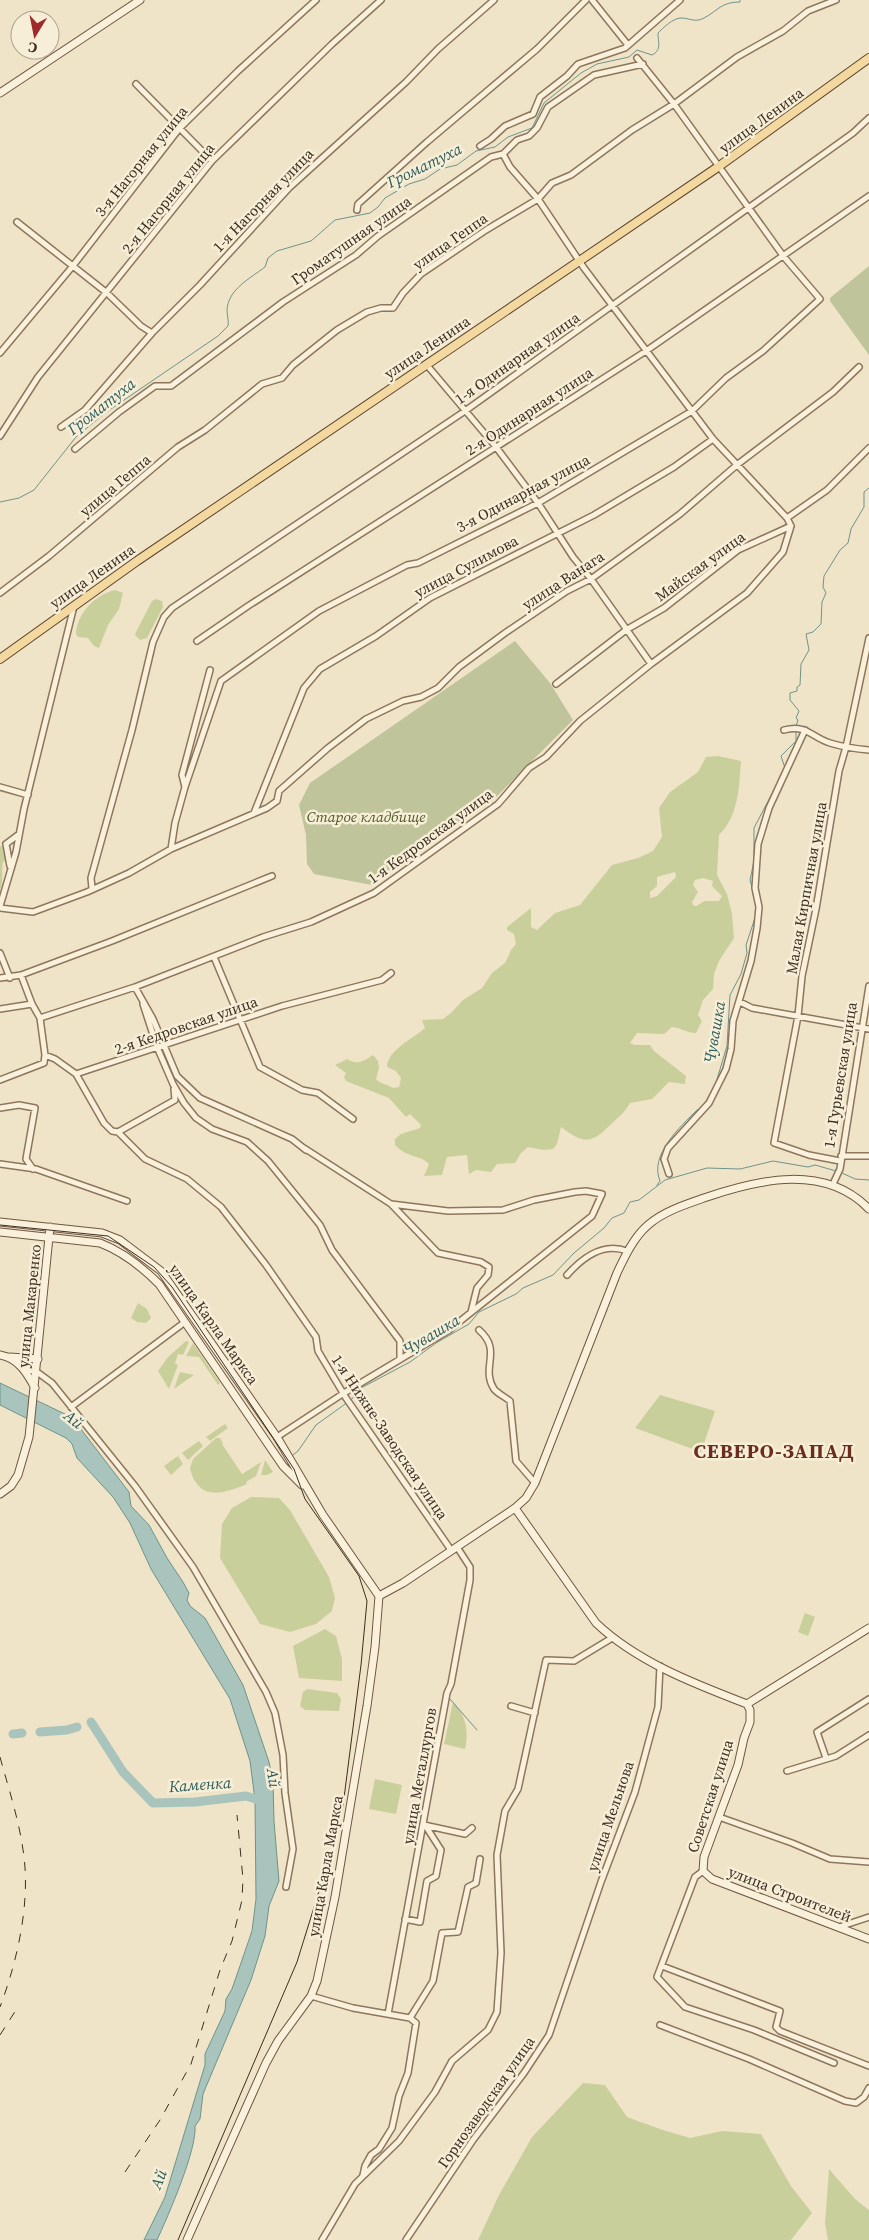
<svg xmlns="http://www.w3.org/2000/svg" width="869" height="2240" font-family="'Source Serif 4',serif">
	<rect width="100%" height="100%" fill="#f0e4c8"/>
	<!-- green -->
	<path fill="#c9cf9b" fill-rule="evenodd" d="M115,590L123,593L119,609L108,625L99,648L94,646L88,638L78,637L76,634C77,613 95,595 115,590Z
		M156,599L162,601L163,607L147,638L140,640L135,635L136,632L152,601Z
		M718,756L741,761C739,787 739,815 719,835L717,875L727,894L732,914L734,938L719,961L714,974L713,989L703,1000L698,1015L702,1021L696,1033C687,1033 681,1028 672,1027L664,1034L637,1033L630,1043L635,1045H650L654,1051L686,1076L685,1084L669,1082L652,1099L630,1103C624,1114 617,1118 609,1126C590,1146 581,1142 561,1127L557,1144L553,1149L544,1150L528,1147L521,1153L515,1163L497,1164L491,1172L476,1170L469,1174L467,1155L447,1157L442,1175L424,1176L429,1164C421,1155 407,1158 395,1145V1139L401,1134L420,1128L421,1125L410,1114L406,1117L389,1098L346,1081L344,1077L346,1073L335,1065L347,1059C357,1065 363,1062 373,1055L378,1061L379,1068L376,1079C381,1084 387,1084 393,1088L399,1087L401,1078L396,1071L387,1067C388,1049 413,1039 425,1028L422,1020L443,1019L451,1013L463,1000L482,988L492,973L505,963L511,950L516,944L514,934L507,930V927L531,908V927L537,930L555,913L580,905L612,865L638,858L653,851L662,837L659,808L670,792L698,772L706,757ZM675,872L676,877L657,896L650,898V892L657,886V877ZM703,878L713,881L712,886L722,896L719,901H705L696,906L693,905L692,902L698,892L693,885L695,880Z
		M0,846L4,847L7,861L3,862C1,872 4,878 0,891Z
		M138,1303L147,1309L151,1318L146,1323L137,1322L131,1318Z
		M186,1341L189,1342L183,1355L178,1354L175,1363L178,1365L169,1389L158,1371L168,1357Z
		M193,1343L220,1383L218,1385L199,1357L186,1356Z
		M180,1372L194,1375L174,1389Z
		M660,1395L715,1411L701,1452L635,1428Z
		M225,1424L228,1428L210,1441L206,1437Z
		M216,1438H220L223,1443L222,1444L242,1474L261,1462L256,1476L246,1482L247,1484C223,1494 198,1502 190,1468L193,1459Z
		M199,1441L203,1446L188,1460L182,1453Z
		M178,1456L183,1464L171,1475L164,1466Z
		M265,1460L273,1472L267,1475H261Z
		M251,1497L279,1498L290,1510L329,1577L335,1598L332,1611L316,1624L290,1632L260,1624L220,1558L222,1524L232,1508Z
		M805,1613L815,1617L808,1636L798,1632Z
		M325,1629L336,1636L342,1659V1681L299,1678L293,1646Z
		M307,1689L337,1693L341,1699L339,1711L305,1710L300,1706L303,1692Z
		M453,1702C466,1716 469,1730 465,1749L444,1744Z
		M375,1779L402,1785L396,1814L369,1809Z
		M583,2083L605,2085L627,2117L660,2129L690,2138L722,2131L761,2134L791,2186L812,2213L791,2240H478L499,2195L532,2137Z
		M829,2169L855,2199L869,2210V2240H828L825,2224Z"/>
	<!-- cemetery -->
	<path fill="#bfc49a" d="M869,266V355L830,301V298Z
		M515,641L550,683L573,720L492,801L372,885L314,874L307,864L306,835L299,805L310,783Z"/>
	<!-- water -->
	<path fill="#a9c4bc" stroke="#6f938a" d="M0,1383L65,1414L77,1424L129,1492L131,1506L149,1525L167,1558L183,1582L189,1593L187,1600L190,1606L205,1618L243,1685L269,1762L273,1782L274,1821L279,1881L269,1906L265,1936L251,1980L203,2094L200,2119L195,2126C197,2150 168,2216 157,2240H144L165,2197L205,2065V2054L225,2011L226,1999L232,1989L252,1931L256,1899L255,1800L250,1761L230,1699L151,1569L130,1523L113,1497L77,1458L72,1444L66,1438L0,1405Z"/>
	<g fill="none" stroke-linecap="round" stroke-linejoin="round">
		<!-- stream -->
		<path stroke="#6f938a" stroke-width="1" d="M0,502L19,498L34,490L76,437L105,413L218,336L228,326C229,320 227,316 227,310C228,289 251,278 265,267L268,258L277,251L311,241L335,220L370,213L378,207L385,198L409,184L425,179L440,169L457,165L476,151L495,147L508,137L532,128L544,103L581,73L597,64L629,57L637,50L652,55C662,50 658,42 658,33C663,28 673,18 681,18C690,18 695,23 704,18C719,10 721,2 740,2V0
			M796,726L798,720L796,718L799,711L790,700V693L797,691V687L800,685L801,664L809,650L806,634L813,632L821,624L822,602L826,593L823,587L824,576L840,550L848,543L851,529L864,507V492L869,488
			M785,768L781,756L796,741V730
			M756,902L750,880L754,861V828L776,786
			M715,1086L727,1046L730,995L741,974L747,953L746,945L755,918
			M703,1106L709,1096
			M840,1172L855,1179L869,1180
			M657,1185L660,1181C649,1155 680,1127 697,1110L701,1109
			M351,1400L361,1388L410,1362L436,1343L469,1324L479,1312L516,1294L523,1288L553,1275L574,1253L604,1228L612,1218L624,1213L630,1202L639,1200L665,1180L707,1168L740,1169L773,1161L808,1167L815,1165L836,1171
			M293,1455L298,1451L316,1425L348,1402
			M450,1699L477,1730"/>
		<!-- river -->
		<path stroke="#a9c4bc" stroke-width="9" d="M91,1722L123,1772L153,1803L195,1802L246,1796L262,1801
			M40,1732L67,1730L77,1727
			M13,1734L22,1733"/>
		<defs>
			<path id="street" d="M592,0L628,45
				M136,84L212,161
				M480,146L491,139L505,126L533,114L540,97L567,76L578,64L625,48L680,0
				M503,154L510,167L538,199L584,268L713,439L787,518
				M357,210L358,204L427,142L537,49L586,0
				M17,222L107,293L141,326L152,333
				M0,353L72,267L179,129L238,71L316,0
				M426,364L496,447L538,503L573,557L591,579L651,664
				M61,427L85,410L152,333L200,285L289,188L406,82L438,49L494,0
				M0,436L38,377L212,161L332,44L381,0
				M75,449L119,412L155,386H171L283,302L356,255L378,236L491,157L503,154L517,140L529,136L537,128L548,107L594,75L643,64
				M0,593L49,556L178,447L205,430L262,384L282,378L293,365L337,330L367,312L381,308H393L403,293L421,274L486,230L538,199L552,183L571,175L632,130L674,104L737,57L783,31L808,11L836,0
				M197,641L248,606L646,351L869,196
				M556,684L626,630L664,608L738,550L791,526L787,518L827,490L869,448
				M784,730C807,724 811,737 830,743C843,747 856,749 869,750
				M0,787L28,795
				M185,787L182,775L210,670
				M254,813L304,688L320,669L376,636L430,598L594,515L674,467L713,439
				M6,844L10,866
				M6,844L18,835
				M171,849L175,823L185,787L221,681L319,611L407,565L418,563L538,503L692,411L726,378L763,351L820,299L784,257L674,104L637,58
				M92,888L91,878L132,730L153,642L164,617L172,608L465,411L853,133L869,118
				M0,906L16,852L24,809L74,606
				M0,908L33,912L87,892L129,873L171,849L267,808L277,801L279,791L328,748L366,719L403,701L421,697L438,688L459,667L505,633L567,591L591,579L653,534L680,514L738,464L833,392L859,367
				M0,953L10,978
				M214,957L260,1067L302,1090L318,1093L353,1119
				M21,975L32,1004
				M0,978L21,975L112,941L272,876
				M135,987L153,1019L177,1076L200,1098L292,1139L306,1150
				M740,1002L752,1008L869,1029
				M143,1004L157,1047L173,1084L184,1103L196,1118L212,1129L247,1142L268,1161L320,1225L332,1250L400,1341V1359
				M0,1009L32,1004L40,1018L135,987L263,937L311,922L374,893L498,804L529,768L546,757L580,721L651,664L747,593L783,552L791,526
				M40,1018L45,1055
				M76,1074L104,1123L112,1131L118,1132L145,1159L187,1179L221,1207L266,1265L316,1337L318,1351L346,1398L451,1550
				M0,1080L44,1063L45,1055L55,1059L76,1074L282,1006L382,980L391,973
				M0,1108L19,1105L35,1108L26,1159L33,1169
				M118,1132L175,1100L174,1089
				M841,1156H869
				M840,1161L809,1155L774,1143L798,1016L802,976L816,909L839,771L846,747L869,638
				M0,1164L36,1169L127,1201
				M669,1174L664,1159L668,1148L709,1103L726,1069L731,1049L733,1021L751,961L757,928L759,907L755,888L758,844L769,808L805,730
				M833,1184L840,1169L869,986
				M391,1204L438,1253L481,1262L489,1267L488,1275L477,1288L471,1312
				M567,1275C583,1257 603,1242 627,1251
				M479,1330C503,1351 480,1367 494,1389C497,1393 505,1397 510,1401L516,1461L535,1483
				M24,1369L37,1372L52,1383L135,1486L193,1567L266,1692L275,1713L283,1755L285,1793L293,1849L286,1887
				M71,1407L185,1322
				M277,1437L344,1393L449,1330L592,1216L602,1194L586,1191L575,1192L534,1200L503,1210L448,1211L391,1204L304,1148
				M511,1706L535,1713
				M826,1758L817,1732L869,1699
				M787,1771L836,1756L869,1735
				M719,1817L792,1843L830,1859L869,1862
				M424,1825L465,1834L472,1828
				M703,1871L695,1877L657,1977L685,2007L754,2030L834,2063
				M405,1919L420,1922L427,1881L436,1876L441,1850L425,1825
				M839,1927L869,1917
				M662,1966L780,2011L776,2027L780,2031L869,2066
				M311,1996L353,2008L410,2018L416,2023L408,2073L399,2096L392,2128L379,2149L371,2155L365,2166L363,2175
				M388,2014L447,1693L451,1684L470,1580V1567L457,1547
				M410,2018L433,1981L442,1933L458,1932L468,1887L476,1883L480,1859
				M660,2025L749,2059L845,2101L856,2103L864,2097L869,2088
				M322,2240L355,2184L399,2141L435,2092L452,2061L488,2030L497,2012L501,1953L497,1855L505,1811L518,1789L546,1660L574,1661L612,1638
				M406,2240L473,2140L524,2073L549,2035L601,1882L635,1792L658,1707L660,1666"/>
			<path id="secondary" d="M0,93L140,0
				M0,1222L102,1233L120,1240L161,1271L277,1437L323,1515L379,1596L375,1647L367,1706L335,1897L317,1981L311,1996L278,2041L266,2063L187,2240
				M0,1232L100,1243C121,1251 143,1268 159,1284L283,1466L302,1485
				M0,1355C18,1358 27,1373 35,1388
				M10,1357L38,1359
				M0,1494L11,1486L18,1475L29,1437L50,1227
				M515,1508L596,1623C637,1662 695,1684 747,1704
				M379,1596L403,1583L515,1508L526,1498L535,1483L617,1273C625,1256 634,1237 648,1225C664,1211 687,1204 707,1197C760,1179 825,1164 869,1209
				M747,1704L750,1710V1722L744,1738L738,1765L704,1857L703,1871L712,1879L869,1939
				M747,1704L869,1628"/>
			<path id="primary" d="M0,659L137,561L718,167L869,58"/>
		</defs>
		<!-- street casing -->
		<use href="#street" stroke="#8d765c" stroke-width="8"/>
		<!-- secondary casing -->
		<use href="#secondary" stroke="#6f573f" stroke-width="9"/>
		<!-- primary casing -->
		<use href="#primary" stroke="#5b4430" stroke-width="10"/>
		<!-- street -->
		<use href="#street" stroke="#faf1dc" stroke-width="5"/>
		<!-- secondary -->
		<use href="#secondary" stroke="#faf1dc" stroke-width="7"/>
		<!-- primary -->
		<use href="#primary" stroke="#f3d9a0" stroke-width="8"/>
		<!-- tram -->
		<path stroke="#3d2e20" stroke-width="1" d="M0,1225L108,1236L154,1267L172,1287L294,1469L305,1499L359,1576L367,1601L361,1665L343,1806L338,1830L297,1962L178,2240"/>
		<!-- rail -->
		<path stroke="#3d2e20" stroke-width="1" stroke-dasharray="9 9" stroke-linecap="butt" d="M0,1757C9,1790 20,1823 24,1857C30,1905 17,1962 0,2007
			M0,2035L16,2010
			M125,2172L160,2120L191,2064L220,1970L232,1941L242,1900L243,1879L237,1815"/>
	</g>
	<g text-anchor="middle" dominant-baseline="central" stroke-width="5" stroke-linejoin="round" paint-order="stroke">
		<!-- street labels -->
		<g font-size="15" fill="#3d2e20" stroke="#f7eed8">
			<text transform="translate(761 120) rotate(-36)">улица Ленина</text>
			<text transform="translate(141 161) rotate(-51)">3-я Нагорная улица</text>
			<text transform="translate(168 198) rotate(-51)">2-я Нагорная улица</text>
			<text transform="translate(263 200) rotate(-46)">1-я Нагорная улица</text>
			<text transform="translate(351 240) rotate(-35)">Громатушная улица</text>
			<text transform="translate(450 241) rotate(-35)">улица Геппа</text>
			<text transform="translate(427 347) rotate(-34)">улица Ленина</text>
			<text transform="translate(517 358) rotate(-35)">1-я Одинарная улица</text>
			<text transform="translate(529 411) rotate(-33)">2-я Одинарная улица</text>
			<text transform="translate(115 485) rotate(-40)">улица Геппа</text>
			<text transform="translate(523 493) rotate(-28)">3-я Одинарная улица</text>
			<text transform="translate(466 566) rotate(-28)">улица Сулимова</text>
			<text transform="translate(700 566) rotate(-36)">Майская улица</text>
			<text transform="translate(92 576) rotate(-35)">улица Ленина</text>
			<text transform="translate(563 580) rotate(-33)">улица Ванага</text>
			<text transform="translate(430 836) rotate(-36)">1-я Кедровская улица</text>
			<text transform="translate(806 888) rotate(-80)">Малая Кирпичная улица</text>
			<text transform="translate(186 1025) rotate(-19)">2-я Кедровская улица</text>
			<text transform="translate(840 1075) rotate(-81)">1-я Гурьевская улица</text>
			<text transform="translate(29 1306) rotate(-84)">улица Макаренко</text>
			<text transform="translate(214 1324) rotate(55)">улица Карла Маркса</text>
			<text transform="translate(390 1437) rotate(56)">1-я Нижне-Заводская улица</text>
			<text transform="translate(419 1776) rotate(-80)">улица Металлургов</text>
			<text transform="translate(710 1796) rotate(-72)">Советская улица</text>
			<text transform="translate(610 1816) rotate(-71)">улица Мельнова</text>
			<text transform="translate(325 1866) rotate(-80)">улица Карла Маркса</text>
			<text transform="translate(790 1894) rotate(21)">улица Строителей</text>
			<text transform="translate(486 2102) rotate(-55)">Горнозаводская улица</text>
		</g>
		<!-- park labels -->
		<g font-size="15" font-style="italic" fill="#4d5a26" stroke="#f7eed8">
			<text x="366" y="816">Старое кладбище</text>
		</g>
		<!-- water labels -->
		<g font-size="16" font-style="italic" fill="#2f5d5a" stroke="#f7eed8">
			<text transform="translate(424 165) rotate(-26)">Громатуха</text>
			<text transform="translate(101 406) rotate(-38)">Громатуха</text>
			<text transform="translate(714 1032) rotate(-80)">Чувашка</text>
			<text transform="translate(431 1334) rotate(-31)">Чувашка</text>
			<text transform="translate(74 1419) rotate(39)">Ай</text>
			<text transform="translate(274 1778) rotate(82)">Ай</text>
			<text transform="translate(200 1784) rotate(-4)">Каменка</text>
			<text transform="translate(158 2179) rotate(-68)">Ай</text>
		</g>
		<!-- district labels -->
		<g font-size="20" font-weight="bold" letter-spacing="1" fill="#6b2e1e" stroke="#f7eed8">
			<text x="774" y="1451">СЕВЕРО-ЗАПАД</text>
		</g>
	</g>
	<!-- north arrow -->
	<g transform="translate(35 35) rotate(190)"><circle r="24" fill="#f7eed8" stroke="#ada18e"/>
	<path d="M0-4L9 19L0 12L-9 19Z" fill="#9e2a2b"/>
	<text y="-8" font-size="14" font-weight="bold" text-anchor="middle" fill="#3d2e20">С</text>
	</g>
</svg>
